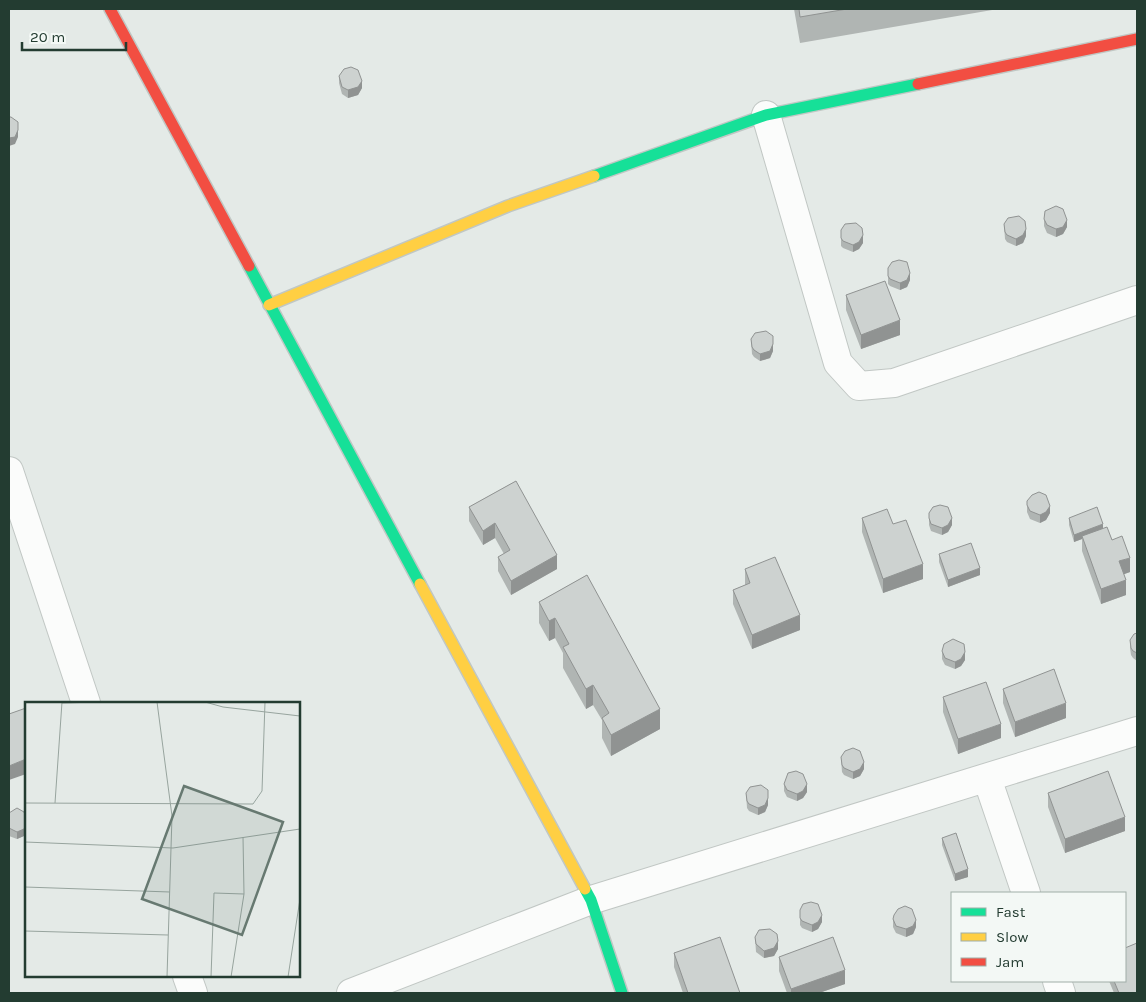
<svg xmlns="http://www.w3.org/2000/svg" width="1146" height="1002" font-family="Karla,sans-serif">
	<rect width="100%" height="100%" fill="#e4eae7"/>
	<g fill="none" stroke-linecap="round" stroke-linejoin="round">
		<defs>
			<path id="street" d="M766,115L838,363L859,386L894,383L1137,300
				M9,471L86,703
				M987,778L1026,893
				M187,976L193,993
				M1057,981L1061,993
				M351,993L591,900L1137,731"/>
			<path id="fast" d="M594,176L766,115L918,84
				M249,266L420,584
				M585,889L591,900L622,993"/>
			<path id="slow" d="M269,305L508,206L594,176
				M420,584L585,889"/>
			<path id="jam" d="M110,9L249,266
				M918,84L1137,39"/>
		</defs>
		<!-- street casing -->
		<use href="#street" stroke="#c1c7c4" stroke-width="30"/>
		<!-- fast casing -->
		<use href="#fast" stroke="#c0c7c4" stroke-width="14"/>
		<!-- slow casing -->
		<use href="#slow" stroke="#c0c7c4" stroke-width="14"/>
		<!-- jam casing -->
		<use href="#jam" stroke="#c0c7c4" stroke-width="14"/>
		<!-- street -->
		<use href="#street" stroke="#fbfcfb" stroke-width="28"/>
		<!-- fast -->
		<use href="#fast" stroke="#16e098" stroke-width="11"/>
		<!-- slow -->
		<use href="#slow" stroke="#ffcf43" stroke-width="11"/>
		<!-- jam -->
		<use href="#jam" stroke="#f24e42" stroke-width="11"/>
	</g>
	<!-- wall -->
	<path fill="#b0b5b3" d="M794,9H998L800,43Z
		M339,76L362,88L358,95L348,98L342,94L339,83Z
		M1044,219L1067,227L1063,234L1056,237L1047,233L1044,226Z
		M1004,224L1026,236L1023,243L1016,246L1007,242L1005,239Z
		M841,230L863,243L859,249L853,252L843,248L841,246Z
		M888,268L910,280L907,287L900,290L890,286L888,284Z
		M846,295L900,335L861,349L846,310Z
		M751,339L773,351L770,358L760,361L754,357L752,354Z
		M516,481L557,569L511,595L498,571V557L504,554L495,538L483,545L469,521V507Z
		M1027,505L1050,513L1046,520L1040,523L1030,519L1027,512Z
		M929,513L952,525L948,532L942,535L931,531L929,525Z
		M862,518L893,524L923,579L883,593L862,532Z
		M1069,518L1103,529L1112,540L1130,572L1124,574L1126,595L1101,604L1082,551V539L1074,542L1069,525Z
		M939,554L980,575L948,587L939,562Z
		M745,569L800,630L752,649L733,604V590L745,585Z
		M587,575L660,729L611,756L602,738V720L593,705L586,709L563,668V653L555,638L549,641L539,623V602Z
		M1137,633V661L1133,658L1131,655L1130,648V640Z
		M942,651L965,660L961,666L955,669L945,665L942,659Z
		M1003,689L1066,718L1015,737L1003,703Z
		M943,697L1001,738L958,754L943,712Z
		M841,757L864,769L860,776L853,779L844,775L842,772Z
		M784,784L807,792L803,798L797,801L787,797L784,791Z
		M746,793L768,805L765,812L758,815L749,811L747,808Z
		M1048,793L1125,831L1065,853L1048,807Z
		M9,813L24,836L17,839L9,836Z
		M942,838L968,877L955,881L942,845Z
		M800,918L822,922L818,929L812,932L802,928L800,925Z
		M893,919L916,927L913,934L906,937L896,933L893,927Z
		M755,937L778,949L774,956L764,958L756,952Z
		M674,953L740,993H683L674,967Z
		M779,957L845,984L819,993H787L779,971Z
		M1109,981H1125L1137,993H1114Z"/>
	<!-- shaded-wall -->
	<path fill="#909392" d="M362,81V88L358,95L348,98V90Z
		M18,130V137L15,144L9,146V138Z
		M1067,220V227L1063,234L1056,237V229Z
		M1026,229V236L1023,243L1016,246V239Z
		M863,235V243L859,249L853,252V245Z
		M910,273V280L907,287L900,290V283Z
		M900,320V335L861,349V335Z
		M773,344V351L770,358L760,361V354Z
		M1050,506V513L1046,520L1040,523V515Z
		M952,518V525L948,532L942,535V528Z
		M495,523V538L483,545V531Z
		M1103,524V532L1082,536V539L1074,542V535Z
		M557,555V569L511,595V581Z
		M1130,558V572L1119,576V561Z
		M923,564V579L883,593V579Z
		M980,568V575L948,587V580Z
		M1126,580V595L1101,604V589Z
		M800,615V630L752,649V635Z
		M555,618V638L549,641V621Z
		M965,652V660L961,666L955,669V662Z
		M593,685V705L586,709V689Z
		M1066,703V718L1015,737V722Z
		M660,709V729L611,756V735Z
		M1001,724V738L958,754V739Z
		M26,759V774L9,780V766Z
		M864,762V769L860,776L853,779V772Z
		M807,784V792L803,798L797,801V794Z
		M768,798V805L765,812L758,815V808Z
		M1125,817V831L1065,853V839Z
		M26,826V833L24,836L17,839V832Z
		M968,869V877L955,881V874Z
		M822,915V922L818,929L812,932V925Z
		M916,920V927L913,934L906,937V929Z
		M778,941V949L774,956L764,958V951Z
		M845,970V984L819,993H791V989Z"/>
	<!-- building -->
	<path fill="#cdd2d0" stroke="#909392" d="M799,9H847L800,17Z
		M351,67L358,70L362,81L358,87L348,90L342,87L339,76L344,69Z
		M9,117H11L18,122V130L15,137L9,138Z
		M1056,206L1063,209L1067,220L1063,227L1056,229L1047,225L1044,219L1045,211Z
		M1019,216L1025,221L1026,229L1023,235L1016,239L1007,235L1005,232L1004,224L1008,218Z
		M856,223L862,228L863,235L859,242L853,245L843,241L841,238V230L845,224Z
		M899,260L907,262L910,273L907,280L900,283L890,279L888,276V268L892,262Z
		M885,281L900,320L861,335L846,295Z
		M766,331L773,336V344L770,351L760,354L754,350L752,347L751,339L755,333Z
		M516,481L557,555L511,581L498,557L510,550L495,523L483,531L469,507Z
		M1039,492L1046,495L1050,506L1046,512L1040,515L1030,511L1027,505V501L1032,495Z
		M940,505L948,507L952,518L948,525L942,528L931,524L929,518V513L933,507Z
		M1097,507L1103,524L1074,535L1069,518Z
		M887,509L893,524L906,520L923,564L883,579L862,518Z
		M1107,527L1112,540L1122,536L1130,558L1119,561L1126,580L1101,589L1082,536Z
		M971,543L980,568L948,580L939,554Z
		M775,557L800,615L752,635L733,590L750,583L745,569Z
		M587,575L660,709L611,735L602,718L609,713L593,685L586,689L563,647L569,644L555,618L549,621L539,602Z
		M1137,633V653L1133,651L1131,648L1130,640L1134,634Z
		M953,639L964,644L965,652L961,659L955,662L945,658L942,651L944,644Z
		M1054,669L1066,703L1015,722L1003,689Z
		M986,682L1001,724L958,739L943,697Z
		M26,708V759L9,766V714Z
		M853,748L860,751L864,762L860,769L853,772L844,768L842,765L841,757L845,751Z
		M796,771L803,774L807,784L803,791L797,794L787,790L784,784L788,773Z
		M1108,771L1125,817L1065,839L1048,793Z
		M761,785L768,790V798L765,805L758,808L749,804L747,801L746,793L750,787Z
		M17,808L24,812L26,817V826L24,829L17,832L9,828V813Z
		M956,833L968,869L955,874L942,838Z
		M811,902L818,904L822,915L818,922L812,925L802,921L800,918V910L803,904Z
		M905,906L912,909L916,920L913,926L906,929L896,926L893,919L894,915L898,909Z
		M770,929L777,934L778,941L774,948L764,951L756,944L755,937L759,930Z
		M720,937L740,993H688L674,953Z
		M833,937L845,970L791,989L779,957Z
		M1137,943V993H1119L1114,981H1125V948Z"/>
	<!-- overview -->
	<g transform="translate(25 702)">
		<rect width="275" height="275" fill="#e4eae7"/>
		<path fill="none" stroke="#97a49e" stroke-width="1" d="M132,0L147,114L142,275M180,0L198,5L275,14M37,1L73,0M0,101L228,102L237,89L240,0M30,101L37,0M0,140L148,146L275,127M0,185L145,190M0,229L143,233M186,275L189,191L219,192M206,275L219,192L218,135M263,275L275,197"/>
		<path fill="#677971" fill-opacity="0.15" stroke="#677971" stroke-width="2.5" d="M159,84L258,120L217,233L117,197Z"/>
		<rect width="275" height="275" fill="none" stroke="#233c31" stroke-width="2.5"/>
	</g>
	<!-- border -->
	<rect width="1146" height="1002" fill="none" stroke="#233c31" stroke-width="20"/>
	<!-- legend -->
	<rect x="951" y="892" width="175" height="90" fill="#f3f8f5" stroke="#a0ada7"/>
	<rect x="961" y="908" width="25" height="8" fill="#16e098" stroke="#a0ada7"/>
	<text x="996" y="917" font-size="15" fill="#233c31">Fast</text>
	<rect x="961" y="933" width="25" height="8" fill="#ffcf43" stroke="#a0ada7"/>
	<text x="996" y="942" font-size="15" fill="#233c31">Slow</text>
	<rect x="961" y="958" width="25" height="8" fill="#f24e42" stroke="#a0ada7"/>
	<text x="996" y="967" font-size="15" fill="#233c31">Jam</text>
	<!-- scale -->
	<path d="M22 42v8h104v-8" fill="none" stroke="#233c31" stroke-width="2.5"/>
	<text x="30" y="42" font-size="15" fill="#233c31" stroke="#f3f8f5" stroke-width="4" paint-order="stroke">20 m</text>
</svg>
